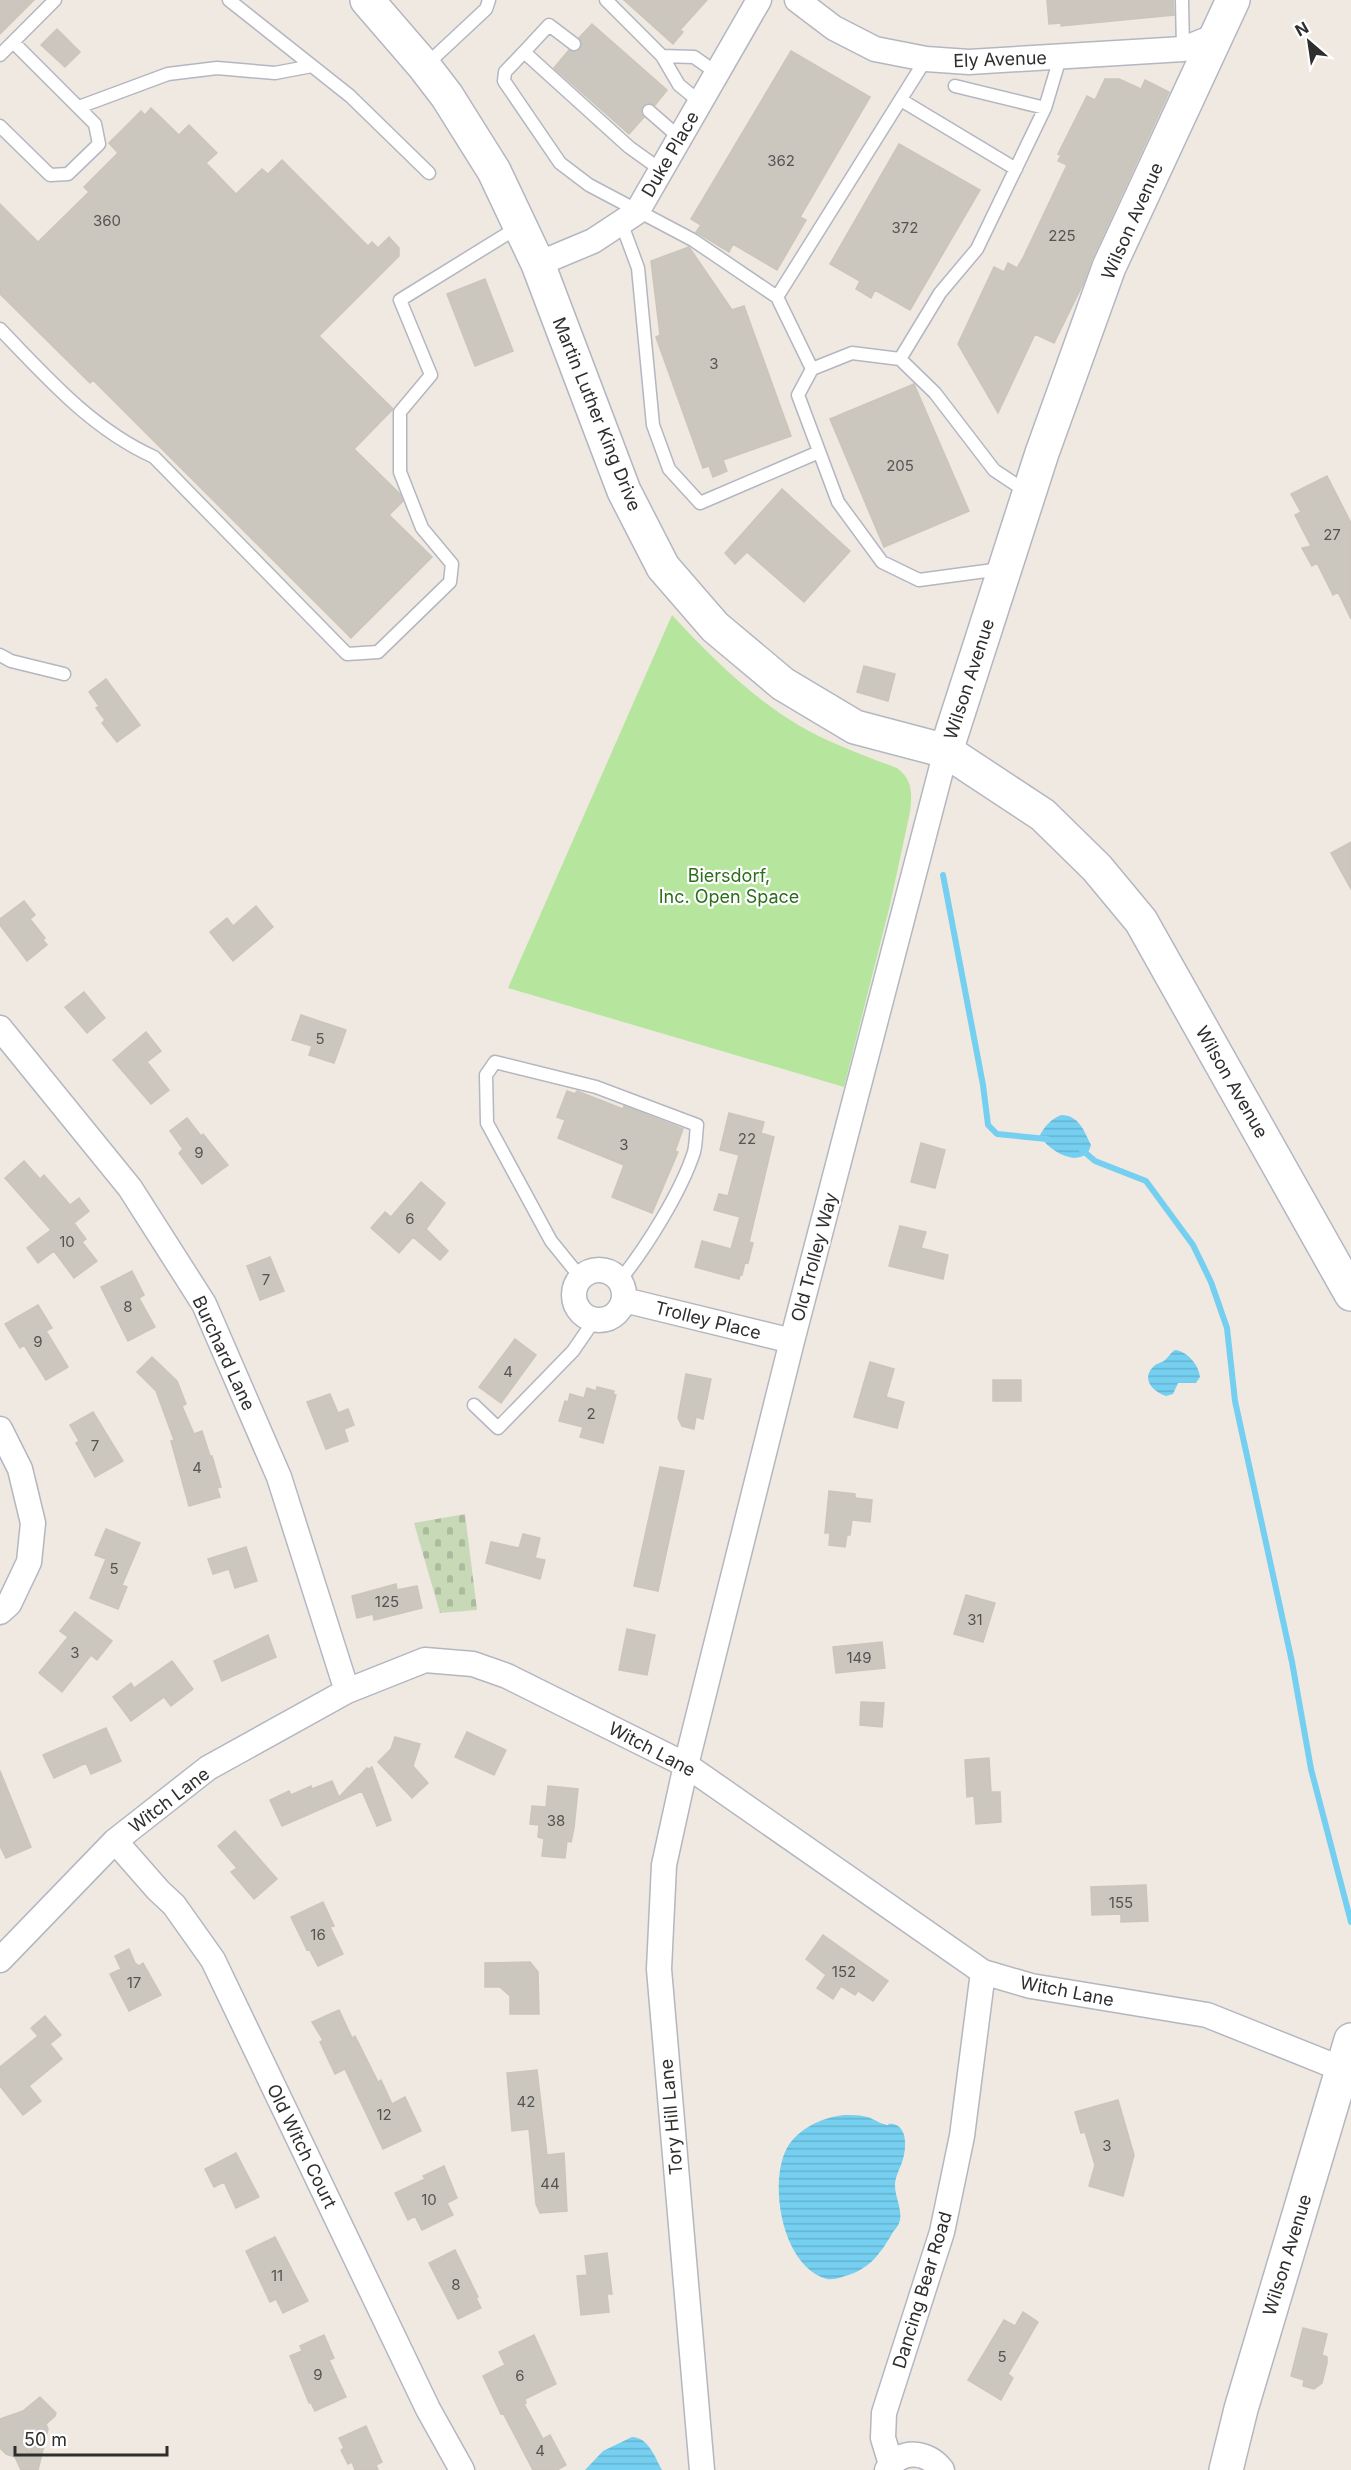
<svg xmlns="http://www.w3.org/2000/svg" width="1351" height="2470" font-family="Inter,sans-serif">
	<defs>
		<pattern id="cemetery-stones" width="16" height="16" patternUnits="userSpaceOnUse" patternTransform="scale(1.5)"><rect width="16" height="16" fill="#c8d9b8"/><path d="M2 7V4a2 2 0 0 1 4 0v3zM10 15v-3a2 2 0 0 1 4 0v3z" fill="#acbb9e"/></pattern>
		<pattern id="water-rules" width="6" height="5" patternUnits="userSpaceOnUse" patternTransform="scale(1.5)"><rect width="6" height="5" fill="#75cff0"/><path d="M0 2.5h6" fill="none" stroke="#66b2ce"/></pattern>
	</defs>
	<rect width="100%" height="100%" fill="#efe9e1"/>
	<!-- grass -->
	<path fill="#b6e59e" d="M672,615C711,657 751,697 800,726C827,742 867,757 897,768C913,780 912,793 910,812L890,905L844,1087L508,988Z"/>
	<!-- cemetery -->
	<path fill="url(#cemetery-stones)" d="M465,1514L477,1610L440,1613L414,1523Z"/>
	<!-- water -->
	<path fill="url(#water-rules)" d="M1061,1115C1079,1115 1084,1131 1091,1145C1084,1171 1048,1152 1040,1135C1045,1126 1051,1119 1061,1115Z
		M1175,1350C1187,1351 1199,1365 1200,1377L1196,1383H1178L1173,1394L1166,1396C1153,1392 1141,1379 1153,1367C1156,1363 1162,1363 1165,1360C1169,1357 1170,1353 1175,1350Z
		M844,2115C852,2115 860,2115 867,2117C873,2118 878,2123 884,2124C892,2127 884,2123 893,2124C908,2127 906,2148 903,2159C901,2167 895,2176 895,2185C895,2197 902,2208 900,2220C899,2225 896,2228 893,2232C881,2253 869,2270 845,2276C839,2278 833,2280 827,2279C782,2267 768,2183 787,2148C798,2128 824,2117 844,2115Z
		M632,2437C648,2437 655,2457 662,2470H585L603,2451Z"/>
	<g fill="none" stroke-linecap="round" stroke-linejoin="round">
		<!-- stream -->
		<path stroke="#75cff0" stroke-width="6" d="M943,875L983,1085L988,1125L997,1134L1047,1139
			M1081,1149L1095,1161L1146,1181L1193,1245L1211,1282L1227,1328L1235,1401L1292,1662L1311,1769L1351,1922"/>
	</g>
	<!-- building -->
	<path fill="#cbc7bf" stroke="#cbc5ba" stroke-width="1.5" d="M0,0H34L0,34Z
		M624,0H707L680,30L683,32L673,44Z
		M1047,0H1173L1174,15L1061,26V23L1049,24Z
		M592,24L667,90L655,105L650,103L643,105L641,110L644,117L629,134L554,68L569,50L574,52L580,49L582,44L579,38Z
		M57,29L80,52L65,67L41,45Z
		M791,51L870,97L800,217L806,220L777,270L733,244L729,252L696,232L701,225L691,219Z
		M1105,79H1119L1141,89L1145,80L1169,92L1092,259L1083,284L1054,343L1035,334L998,413L958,344L994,267L1004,272L1008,263L1017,268L1023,258L1067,165L1058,161L1061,155L1058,154L1087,96L1095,100Z
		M151,108L179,135L189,125L217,153L206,163L236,194L262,169L268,174L282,160L368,246L372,242L378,248L389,237L399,248V256L319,336L393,409L354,449L400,494L403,501L389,515L432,557L351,638L93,380L90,383L0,294V204L38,242L89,192L84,187L118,153L109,143L141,111L145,115Z
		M899,144L980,190L910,310L875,290L871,298L856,289L860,281L830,264Z
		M689,247L732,310L744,306L791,436L723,460L727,471L713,477L709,466L703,468L656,337L660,335L651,261Z
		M485,279L513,351L475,366L447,294Z
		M914,384L969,511L884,547L830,419Z
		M1327,476L1351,523V619L1338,592L1333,595L1317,563L1312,566L1302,548L1311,546L1295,515L1301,512L1291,494Z
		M782,489L850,551L804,602L747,552L735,564L725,553Z
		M864,666L895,674L888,701L857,692Z
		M106,679L140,725L117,742L102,723L105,720L96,708L99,706L89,692Z
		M1351,842V889L1331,853Z
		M24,901L35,915L30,919L45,938L43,940L47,945L27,961L0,925V919Z
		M256,906L273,927L233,961L210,932L227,918L233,926Z
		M84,992L105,1018L87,1033L65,1007Z
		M301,1015L346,1030L334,1063L309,1055L312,1046L292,1040Z
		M146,1032L161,1051L147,1062L169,1090L151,1104L113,1060Z
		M567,1091L575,1094L577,1091L623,1109L624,1106L683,1129L675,1151L678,1152L652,1213L612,1197L624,1165L558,1138L565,1120L557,1117Z
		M729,1113L764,1122L761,1133L774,1137L749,1242L753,1243L748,1263L745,1262L742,1275L740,1274L739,1279L695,1267L702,1241L731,1249L740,1217L714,1210L719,1194L728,1196L739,1155L720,1150Z
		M187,1118L201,1136L203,1134L228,1165L202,1184L179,1153L183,1149L170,1131Z
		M921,1143L945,1150L935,1188L911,1182Z
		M24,1161L40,1179L44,1175L70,1205L79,1198L89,1211L74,1223L86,1239L82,1242L97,1261L74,1278L54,1251L38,1263L27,1248L51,1230L5,1178Z
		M421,1182L445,1203L426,1229L448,1251L440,1260L413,1237L399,1253L371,1228L385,1212L391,1217Z
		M900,1226L926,1232L921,1248L948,1255L943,1279L889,1266Z
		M270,1257L284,1291L260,1300L247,1266Z
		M132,1271L144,1295L139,1298L155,1327L128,1341L101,1287Z
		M38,1305L52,1328L46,1331L68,1367L46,1380L24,1345L20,1348L5,1324Z
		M515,1339L536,1355L501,1403L479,1387Z
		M152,1357L177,1381L186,1404L182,1406L194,1434L202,1431L210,1456H212L221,1487L217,1488L220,1497L189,1506L171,1441L174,1440L156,1391L137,1372Z
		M870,1362L894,1369L886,1397L904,1402L897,1428L854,1417Z
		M686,1374L711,1379L703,1419L696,1417L694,1429L682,1426L678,1418Z
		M993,1380H1021V1401H993Z
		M597,1387L614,1391L613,1394L616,1395L603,1443L580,1437L583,1427L559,1421L565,1401L568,1402L570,1394L584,1398L587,1388L596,1391Z
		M330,1394L338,1413L348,1409L354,1425L344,1429L348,1441L326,1449L307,1402Z
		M93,1412L123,1461L95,1477L76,1443L79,1441L70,1425Z
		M660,1467L684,1471L658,1591L634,1586Z
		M829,1491L855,1494V1498L872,1500L870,1522L852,1520L850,1535H847L845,1547L829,1545L830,1533H825Z
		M106,1529L140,1543L122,1585L127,1587L118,1609L90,1598L106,1559L95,1555Z
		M523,1534L540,1538L535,1558L545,1560L540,1579L486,1563L491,1542L519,1548Z
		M246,1547L257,1581L235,1588L229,1569L213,1574L208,1559Z
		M396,1584L397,1590L417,1586L422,1608L374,1620L373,1614L357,1618L352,1596Z
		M966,1595L995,1603L983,1642L954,1634Z
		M75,1612L112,1641L97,1660L91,1655L62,1692L39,1673L68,1637L60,1631Z
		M627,1629L655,1635L647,1675L619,1670Z
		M268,1635L276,1657L222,1681L214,1661Z
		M882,1642L885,1668L836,1673L833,1647Z
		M172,1661L193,1689L171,1706L164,1697L131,1721L113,1697L131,1683L134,1688Z
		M861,1702L884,1703L882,1727L860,1725Z
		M106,1728L121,1761L91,1774L86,1763L54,1778L43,1755Z
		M467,1732L506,1750L494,1775L455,1757Z
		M395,1737L420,1744L413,1766L428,1783L412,1798L378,1762L391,1749Z
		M989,1758L991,1792H1000L1001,1822L976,1824L974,1796L967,1797L965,1760Z
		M372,1767L391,1820L377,1826L362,1791L282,1826L270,1800L289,1791L291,1795L311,1786L312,1789L332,1781L339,1797L367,1768L369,1769Z
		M0,1771L31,1847L6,1858L0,1846Z
		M548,1786L578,1789L574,1828L571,1842L567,1841L565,1858L542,1856L544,1839L538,1837L539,1825L530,1824L532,1806L546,1807Z
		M235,1831L277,1879L254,1899L231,1872L237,1868L218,1846Z
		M1146,1885L1148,1921L1121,1922V1914L1092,1915L1091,1887Z
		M323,1902L334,1926L330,1927L343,1954L318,1966L309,1949L307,1950L291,1917Z
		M823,1935L888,1981L873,2001L858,1991L855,1995L841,1986L833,1999L817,1988L826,1975L806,1959Z
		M129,1949L135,1963L139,1966L143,1963L161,1995L129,2011L110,1974L121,1969L115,1956Z
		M530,1962L538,1972L539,2014H510V1996L500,1987H485V1963Z
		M339,2010L352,2038L355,2036L378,2082L381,2080L392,2104L405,2097L421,2131L383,2149L345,2069L335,2074L320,2042L323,2040L312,2022Z
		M45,2016L61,2035L50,2044L62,2059L29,2086L41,2101L23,2115L0,2086V2067L38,2036L31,2028Z
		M537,2070L547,2155L564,2153L567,2211L540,2213L536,2204L529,2129L512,2131L507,2073Z
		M1118,2100L1134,2155L1123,2196L1089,2186L1095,2165L1085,2132L1081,2133L1075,2112Z
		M236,2153L259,2197L236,2208L224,2182L214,2187L205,2169Z
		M444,2166L457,2198L447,2203L453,2215L422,2230L415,2216L408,2220L395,2193L425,2179L423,2176Z
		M275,2237L308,2301L283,2313L276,2299L270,2302L246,2251Z
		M455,2250L478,2297L476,2298L481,2308L458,2319L429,2263Z
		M607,2253L612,2294H607L609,2312L581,2315L577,2276L587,2275L585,2256Z
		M1023,2312L1038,2322L1008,2374L1013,2378L1001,2400L968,2380L1004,2320L1015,2326Z
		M1303,2328L1327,2334L1322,2355L1327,2357V2363L1322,2383L1314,2389L1303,2386L1304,2380L1291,2376Z
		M324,2335L334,2358L329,2360L346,2397L315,2411L311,2403H309L290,2356L302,2351L300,2346Z
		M534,2335L556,2384L525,2399L526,2403L524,2404L543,2439L550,2435L566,2465L557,2470H533L503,2413L501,2414L483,2376L505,2365L499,2352Z
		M40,2397L56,2413L55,2416L46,2424L48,2429L38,2470H21L15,2457L6,2454L0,2448V2419L23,2411Z
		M366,2426L382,2462L376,2465L378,2470H355L352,2462L348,2464L341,2450L344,2448L339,2438Z"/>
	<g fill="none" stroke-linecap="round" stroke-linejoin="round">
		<defs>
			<path id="lane" d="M229,0L350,96L429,173
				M606,0L662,56L679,85L700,102
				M1182,0L1183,49
				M524,52L549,25L574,44
				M0,55L55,0
				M662,56L694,57L717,73
				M426,65L486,9L489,0
				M955,86L1045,108
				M901,100L1016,169
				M79,107L168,74L217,68L275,73L312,66
				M649,111L680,138
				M0,126L50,175L68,174L99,144L95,124L13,42
				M661,170L629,147L524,52L505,72L504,81L560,163L589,185L693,240L777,297
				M621,222L638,268L653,425L669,469L700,503L819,452
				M0,329C47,378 92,429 154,457L347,654L378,652L450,582L452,564L422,528L400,472V412L431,375L400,300L520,226
				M900,359L940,293L977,249L1045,108L1060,58
				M812,369L777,297L926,59
				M1001,569L919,580L882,562L838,502L798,395L812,369L852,353L900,359L935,393L994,470L1027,492
				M0,655L11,661L64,674
				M581,1278L551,1241L487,1123L486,1075L495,1062L596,1087L697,1125C696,1134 696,1144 694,1152C681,1192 646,1248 620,1280
				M474,1405L498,1428L573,1351L595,1319"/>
			<path id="street" d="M797,0L834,28L875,49L926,59L969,62L1183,49L1216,36
				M538,264L593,241L637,212L759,0
				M0,1028L130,1188L204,1304L279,1477L347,1691
				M574 1295a25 25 0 1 1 50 0a25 25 0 1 1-50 0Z
				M624,1300L792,1341
				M0,1429L20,1469L33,1523L29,1562L9,1604L0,1612
				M115,1841L158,1890L174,1905L213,1960L428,2409L462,2470
				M0,1960L115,1841L208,1768L347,1691L425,1660L473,1664L507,1676L686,1765L983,1972L1031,1986L1207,2015L1342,2069
				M891,2464L883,2438L884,2413L942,2232L962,2136L983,1972
				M702,2470L659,1969L664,1865L686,1765L792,1341L946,751
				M887,2470C901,2448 928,2451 942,2470"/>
			<path id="secondary" d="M367,0L424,66L447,96L494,171L538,264L624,491L663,567L715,627L783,684L855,727L946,751L1043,815L1097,868L1141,921L1351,1294
				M946,751L1042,453L1109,267L1233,0
				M1226,2470L1241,2409L1351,2040"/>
		</defs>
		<!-- lane casing -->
		<use href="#lane" stroke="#b4b7c1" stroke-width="15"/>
		<!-- street casing -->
		<use href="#street" stroke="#b4b7c1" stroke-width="27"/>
		<!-- secondary casing -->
		<use href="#secondary" stroke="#b4b7c1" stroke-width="36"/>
		<!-- lane -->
		<use href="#lane" stroke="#fff" stroke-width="12"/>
		<!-- street -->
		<use href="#street" stroke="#fff" stroke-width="24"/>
		<!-- secondary -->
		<use href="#secondary" stroke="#fff" stroke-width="33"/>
	</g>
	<g text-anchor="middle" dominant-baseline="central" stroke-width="4.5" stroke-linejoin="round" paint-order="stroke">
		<!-- number labels -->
		<g font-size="15" fill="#555452">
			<text x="781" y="160">362</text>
			<text x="107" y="220">360</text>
			<text x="905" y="227">372</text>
			<text x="1062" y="235">225</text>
			<text x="714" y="363">3</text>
			<text x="900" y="465">205</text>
			<text x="1332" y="534">27</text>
			<text x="320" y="1038">5</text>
			<text x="747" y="1138">22</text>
			<text x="624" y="1144">3</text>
			<text x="199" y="1152">9</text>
			<text x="410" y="1218">6</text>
			<text x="67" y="1241">10</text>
			<text x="266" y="1279">7</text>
			<text x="128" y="1306">8</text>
			<text x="38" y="1341">9</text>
			<text x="508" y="1371">4</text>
			<text x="591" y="1413">2</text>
			<text x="95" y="1445">7</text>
			<text x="197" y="1467">4</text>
			<text x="114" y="1568">5</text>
			<text x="387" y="1601">125</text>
			<text x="975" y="1619">31</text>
			<text x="75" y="1652">3</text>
			<text x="859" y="1657">149</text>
			<text x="556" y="1820">38</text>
			<text x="1121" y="1902">155</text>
			<text x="318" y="1934">16</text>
			<text x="844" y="1971">152</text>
			<text x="134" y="1982">17</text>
			<text x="526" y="2101">42</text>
			<text x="384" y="2114">12</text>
			<text x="1107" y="2145">3</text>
			<text x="550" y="2183">44</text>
			<text x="429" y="2199">10</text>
			<text x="277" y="2275">11</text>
			<text x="456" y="2284">8</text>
			<text x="1002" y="2356">5</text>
			<text x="318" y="2374">9</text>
			<text x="520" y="2375">6</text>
			<text x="540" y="2450">4</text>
		</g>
		<!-- street labels -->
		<g font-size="18" fill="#2e2e2e" stroke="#fff">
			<text transform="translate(1000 59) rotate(-2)">Ely Avenue</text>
			<text transform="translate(670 154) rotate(-60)">Duke Place</text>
			<text transform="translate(1132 221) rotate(-66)">Wilson Avenue</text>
			<text transform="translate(597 414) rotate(68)">Martin Luther King Drive</text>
			<text transform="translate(969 679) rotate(-72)">Wilson Avenue</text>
			<text transform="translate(1232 1082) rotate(60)">Wilson Avenue</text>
			<text transform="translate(814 1257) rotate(-75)">Old Trolley Way</text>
			<text transform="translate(708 1320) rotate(14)">Trolley Place</text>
			<text transform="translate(224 1353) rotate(65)">Burchard Lane</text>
			<text transform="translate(652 1749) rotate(28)">Witch Lane</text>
			<text transform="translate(169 1800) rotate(-37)">Witch Lane</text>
			<text transform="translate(1067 1991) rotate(11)">Witch Lane</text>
			<text transform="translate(671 2117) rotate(-95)">Tory Hill Lane</text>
			<text transform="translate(302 2146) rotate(64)">Old Witch Court</text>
			<text transform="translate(1287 2255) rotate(-73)">Wilson Avenue</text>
			<text transform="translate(922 2290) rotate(-73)">Dancing Bear Road</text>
		</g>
		<!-- park labels -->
		<g font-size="18" fill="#2c6e1b" stroke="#fff">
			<text x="729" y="875">Biersdorf,<tspan x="729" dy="21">Inc. Open Space</tspan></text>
		</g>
	</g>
	<!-- north arrow -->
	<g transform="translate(1309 42) rotate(331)" stroke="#ffffff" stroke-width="4.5" paint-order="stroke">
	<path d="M0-4.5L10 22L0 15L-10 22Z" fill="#2e2e2e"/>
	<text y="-9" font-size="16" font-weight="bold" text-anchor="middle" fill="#2e2e2e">N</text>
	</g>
	<!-- scale -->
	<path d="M15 2446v9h152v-9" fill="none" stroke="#2e2e2e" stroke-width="3"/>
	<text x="24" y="2446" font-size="18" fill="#2e2e2e" stroke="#ffffff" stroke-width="4.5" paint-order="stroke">50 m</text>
</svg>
